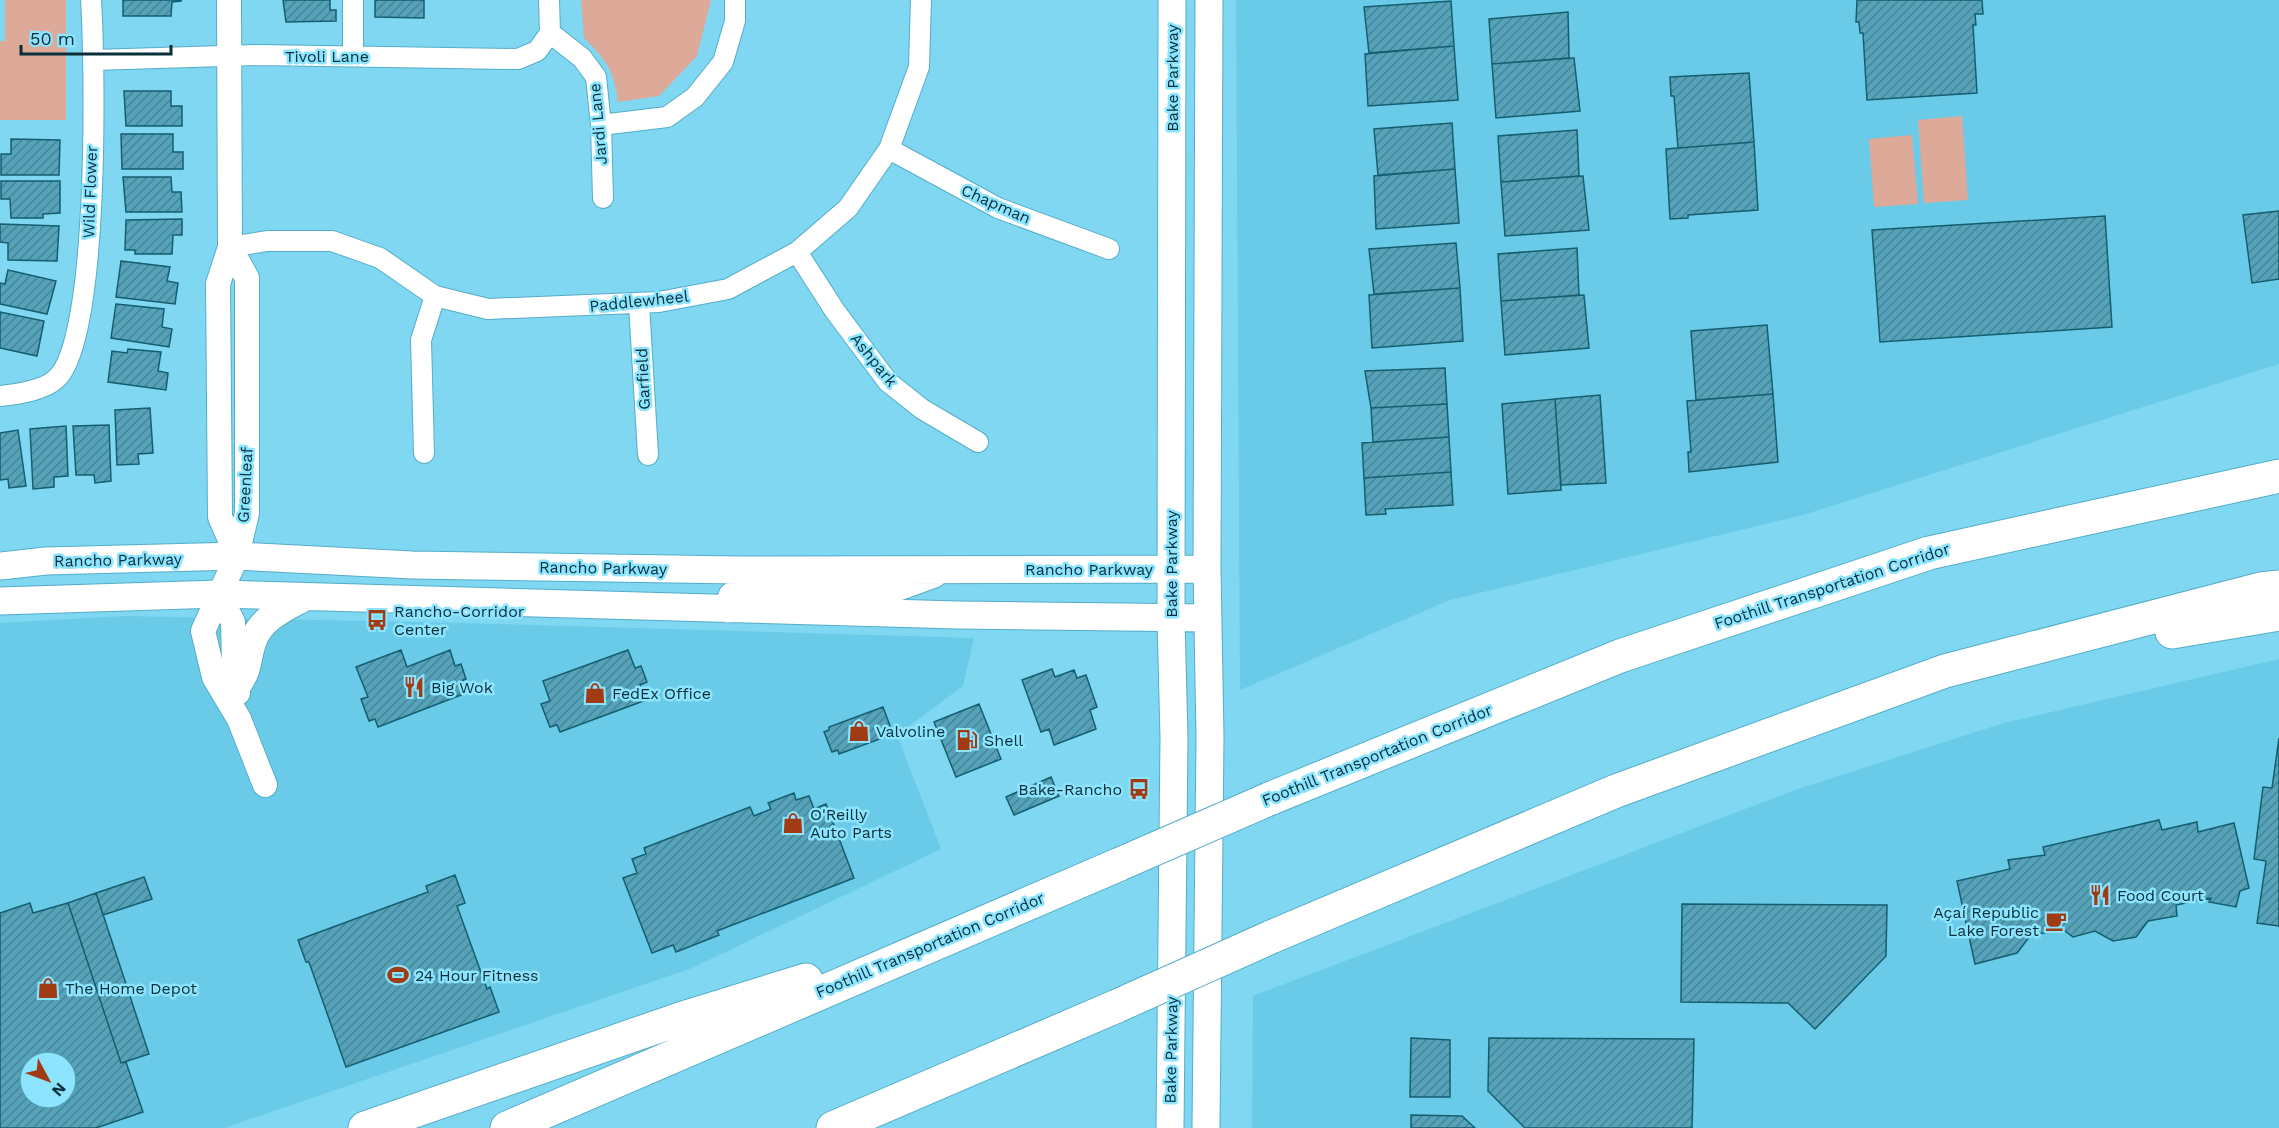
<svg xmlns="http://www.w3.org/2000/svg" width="2279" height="1128" font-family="'Work Sans',sans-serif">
	<defs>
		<pattern id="building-hatch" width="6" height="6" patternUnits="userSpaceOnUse" patternTransform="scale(1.5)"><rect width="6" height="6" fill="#56a3b9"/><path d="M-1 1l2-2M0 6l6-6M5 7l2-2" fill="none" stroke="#458597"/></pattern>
	</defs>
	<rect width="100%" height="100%" fill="#7fd7f1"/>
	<!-- built -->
	<path fill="#69cbe8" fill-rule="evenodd" d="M1236,0H2279V364L1803,515L1450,600L1240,690Z
		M125,616L462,623L974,638L963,686L897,735L941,849L692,968L224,1128H0V623ZM30,1062H66V1098H30Z
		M2279,659V1128H1252L1253,996L1798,789L2004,723Z"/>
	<!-- green -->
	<path fill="#da9" d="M5,0H66V120H0V41H5Z
		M581,0H711L697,56L659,96L618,102C614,70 606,60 584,38Z
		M1962,116L1968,200L1924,203L1918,120Z
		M1912,135L1918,204L1874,207L1869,139Z"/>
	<!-- building -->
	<path fill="url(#building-hatch)" stroke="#145e70" stroke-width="1.5" fill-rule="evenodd" d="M123,0H181V1L172,2L171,16H123Z
		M283,0H330V10H336V21L286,22Z
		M375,0H424V18L375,17Z
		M1857,0H1982L1983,14H1975L1976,25H1973L1977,93L1867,100L1863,33H1860L1859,22H1856Z
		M1451,1L1454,46L1369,53L1364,7Z
		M1568,12L1569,58L1492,64L1489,19Z
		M1454,46L1458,100L1368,106L1365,54Z
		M1574,58L1580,111L1496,118L1492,64Z
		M1749,73L1754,142L1678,148L1674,96H1671L1670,77Z
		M124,91H171V106H182V126H126Z
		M1452,123L1455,169L1378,175L1374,129Z
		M1577,130L1579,176L1501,182L1498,136Z
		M121,134H173V152H183V169H122Z
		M11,139L60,140L59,175H1V154H11Z
		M1754,142L1758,210L1688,215V218L1670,219L1666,149Z
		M1455,169L1459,223L1376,229L1374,176Z
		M1583,176L1589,230L1505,236L1501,182Z
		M123,177H171L172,192H181L182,212H126Z
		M1,181H60V213L43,214V218H11L10,199H1Z
		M2279,211V279L2252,283L2243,215Z
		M2105,216L2112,327L1880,342L1872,230Z
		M182,219V235H173L172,254H135V250H125L126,220Z
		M0,224L59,226L57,261L8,260V243L0,242Z
		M1456,243L1460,288L1374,294L1369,249Z
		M1577,248L1579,295L1501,301L1498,254Z
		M121,261L170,267L167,281L178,283L175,304L116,297Z
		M8,270L56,281L47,314L0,304V283L5,284Z
		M1460,288L1463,341L1372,348L1369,295Z
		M1584,295L1589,348L1505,355L1501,301Z
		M116,304L164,309L162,327L172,329L169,347L111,338Z
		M0,312L44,321L37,356L0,348Z
		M1767,325L1773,394L1696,400L1691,331Z
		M128,349L161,352L158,371L168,373L166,390L108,382L112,351L127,353Z
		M1445,368L1447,404L1371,408L1365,371Z
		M1773,394L1778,462L1689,472L1688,452H1691L1687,401Z
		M1600,395L1606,483L1561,485L1555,399Z
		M1555,399L1561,490L1508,494L1502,404Z
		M1447,404L1449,437L1373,442L1371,408Z
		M150,408L153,453L138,454L139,464L117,465L115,410Z
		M109,425L111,481L95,483L94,475H76L73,426Z
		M66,426L68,476L54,477V487L33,489L30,429Z
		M18,430L26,486L9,488L8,479L0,480V433Z
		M1449,437L1451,472L1364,478L1362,443Z
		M1451,472L1453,505L1385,509L1386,514L1366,515L1364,478Z
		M401,650L407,667L450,650L455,666L461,664L466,679L461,681L466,693L378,727L375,719L369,721L361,699L368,697L356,667Z
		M628,650L635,668L641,666L647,682L640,685L646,700L560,732L557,725L550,727L541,704L550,701L543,681Z
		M1052,669L1055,677L1074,670L1077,678L1086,675L1097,707L1090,710L1096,729L1054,745L1049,729L1041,732L1022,680Z
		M979,704L1001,759L956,777L934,722Z
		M883,707L893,734L839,754L838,750L832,752L824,732L829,730V727Z
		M2279,738V926L2257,923L2266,861L2254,859L2263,787L2272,788Z
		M1051,777L1059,796L1014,815L1006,797Z
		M794,793L796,800L809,796L814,809L826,804L854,878L717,931L719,935L676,952L673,945L652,953L623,878L637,873L632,859L646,854L644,848L750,807L754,816L771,809L768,803Z
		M2159,820L2162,830L2197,822L2198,832L2234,823L2249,888L2240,891L2236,907L2209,902L2211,898L2176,905L2177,916L2148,921L2136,937L2113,941L2095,931L2073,937L2062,929L2030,936L2017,953L1975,964L1957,881L2010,869L2008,860L2045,855L2043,847Z
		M455,875L465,903L457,906L487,989L490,987L499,1012L346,1067L309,962H306L298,940L428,892L426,886Z
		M144,877L152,899L103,915L96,893Z
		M96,893L149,1054L121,1063L68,903Z
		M30,903L33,913L68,903L121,1063L126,1062L143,1112L96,1128H0V913ZM30,1062H66V1098H30Z
		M1682,904L1887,905L1886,956L1815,1029L1788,1003L1681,1002Z
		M1411,1038L1450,1040V1097H1410Z
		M1489,1038L1694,1039L1692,1128H1525L1488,1091Z
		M1411,1115L1462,1116L1475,1128H1411Z"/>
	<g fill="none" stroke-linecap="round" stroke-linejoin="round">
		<defs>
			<path id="minor" d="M353,0V56
				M549,0L550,33
				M550,33L582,58L596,77L601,125L603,198
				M94,60L259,55L518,59L537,51L550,33
				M601,125L667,117L695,97L723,62L735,21V0
				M889,149L998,208L1109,249
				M230,247L267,241H332L380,258L435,296L488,309L659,302L728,289L797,252L848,208L889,149L919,67L921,0
				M797,252L835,311L888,382L922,409L978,442
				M639,304L648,455
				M0,396C15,395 45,390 56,379C100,341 95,64 91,0
				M424,453L421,340L435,296"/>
			<path id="tertiary" d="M229,0L230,247L218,284L220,517L237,556
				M230,247L247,278V513L237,556L203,631L214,677L239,719L265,785
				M219,594L233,622L234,661L238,693"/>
			<path id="secondary" d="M0,566L46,561L237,556L412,565L739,570L1207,569
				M0,601L219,594L958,615L1207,618
				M728,609L732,596L755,591H887L934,574
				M238,685C251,665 246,661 253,641C261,618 284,609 305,597
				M1170,1128L1174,738L1171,619L1172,0
				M1206,1128L1210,737L1207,569L1209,0"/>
			<path id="motorway" d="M2172,632L2279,614
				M1269,799L1620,656L1929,553L2279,476
				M1271,937L1616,791L1945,671L2261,589L2279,587
				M365,1128L680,1019L806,980
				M507,1128L1120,864
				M833,1128L1117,1006"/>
		</defs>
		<!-- minor casing -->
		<use href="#minor" stroke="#55adc7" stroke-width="22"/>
		<!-- tertiary casing -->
		<use href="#tertiary" stroke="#55adc7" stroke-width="26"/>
		<!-- secondary casing -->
		<use href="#secondary" stroke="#55adc7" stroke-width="29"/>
		<!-- motorway casing -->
		<use href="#motorway" stroke="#55adc7" stroke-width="35"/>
		<!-- minor -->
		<use href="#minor" stroke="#fff" stroke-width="20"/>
		<!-- tertiary -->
		<use href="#tertiary" stroke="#fff" stroke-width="24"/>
		<!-- secondary -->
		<use href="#secondary" stroke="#fff" stroke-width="27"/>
		<!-- motorway -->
		<use href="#motorway" stroke="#fff" stroke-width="33"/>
		<defs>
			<path id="motorway-bridge" d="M1120,864L1269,799
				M1117,1006L1271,937"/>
		</defs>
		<!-- motorway-bridge casing -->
		<use href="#motorway-bridge" stroke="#55adc7" stroke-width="35" stroke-linecap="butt"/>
		<!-- motorway-bridge -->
		<use href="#motorway-bridge" stroke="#fff" stroke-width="33"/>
	</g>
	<!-- icons -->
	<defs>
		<symbol id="bus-bare" viewBox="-9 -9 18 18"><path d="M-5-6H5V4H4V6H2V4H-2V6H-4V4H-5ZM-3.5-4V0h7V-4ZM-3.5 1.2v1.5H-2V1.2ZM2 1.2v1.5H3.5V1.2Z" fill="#a13b13" stroke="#8ce4ff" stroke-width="2.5" paint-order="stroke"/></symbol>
		<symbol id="restaurant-bare" viewBox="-9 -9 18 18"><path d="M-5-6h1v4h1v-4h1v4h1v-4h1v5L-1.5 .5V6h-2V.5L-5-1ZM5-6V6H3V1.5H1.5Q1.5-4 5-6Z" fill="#a13b13" stroke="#8ce4ff" stroke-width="2.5" paint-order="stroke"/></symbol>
		<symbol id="shop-bare" viewBox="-9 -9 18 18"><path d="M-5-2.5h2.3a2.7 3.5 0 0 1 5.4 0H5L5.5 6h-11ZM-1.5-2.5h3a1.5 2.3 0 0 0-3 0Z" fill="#a13b13" stroke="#8ce4ff" stroke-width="2.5" paint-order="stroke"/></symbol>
		<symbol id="fuel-bare" viewBox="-9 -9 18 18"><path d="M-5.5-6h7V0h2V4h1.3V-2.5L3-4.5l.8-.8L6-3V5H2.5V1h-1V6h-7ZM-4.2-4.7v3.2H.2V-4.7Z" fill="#a13b13" stroke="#8ce4ff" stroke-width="2.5" paint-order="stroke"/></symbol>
		<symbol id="cafe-bare" viewBox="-9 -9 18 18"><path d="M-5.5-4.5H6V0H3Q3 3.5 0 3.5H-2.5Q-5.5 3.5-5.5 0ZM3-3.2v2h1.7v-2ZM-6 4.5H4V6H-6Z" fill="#a13b13" stroke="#8ce4ff" stroke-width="2.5" paint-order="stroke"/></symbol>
		<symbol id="stadium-bare" viewBox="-9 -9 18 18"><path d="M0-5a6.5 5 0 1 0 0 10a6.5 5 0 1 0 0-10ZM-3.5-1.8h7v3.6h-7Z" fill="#a13b13" stroke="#8ce4ff" stroke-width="2.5" paint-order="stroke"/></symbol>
	</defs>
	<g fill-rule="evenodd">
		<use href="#bus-bare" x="362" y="605" width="30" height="30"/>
		<use href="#restaurant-bare" x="399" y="672" width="30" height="30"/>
		<use href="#shop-bare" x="580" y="678" width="30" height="30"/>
		<use href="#shop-bare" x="844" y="716" width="30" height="30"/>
		<use href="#fuel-bare" x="952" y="725" width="30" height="30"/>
		<use href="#bus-bare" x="1124" y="774" width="30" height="30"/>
		<use href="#shop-bare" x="778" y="808" width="30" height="30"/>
		<use href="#restaurant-bare" x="2085" y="880" width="30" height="30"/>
		<use href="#cafe-bare" x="2041" y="906" width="30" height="30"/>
		<use href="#stadium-bare" x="383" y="960" width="30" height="30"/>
		<use href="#shop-bare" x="33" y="973" width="30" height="30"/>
	</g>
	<g text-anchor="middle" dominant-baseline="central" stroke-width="5" stroke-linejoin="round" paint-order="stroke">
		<!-- street labels -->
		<g font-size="16" fill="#082f3a" stroke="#8ce4ff">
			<text x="327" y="56">Tivoli Lane</text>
			<text transform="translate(1172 78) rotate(-90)">Bake Parkway</text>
			<text transform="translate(598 124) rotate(-95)">Jardi Lane</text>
			<text transform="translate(90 192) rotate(-88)">Wild Flower</text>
			<text transform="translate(996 204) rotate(24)">Chapman</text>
			<text transform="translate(639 301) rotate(-6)">Paddlewheel</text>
			<text transform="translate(874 360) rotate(51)">Ashpark</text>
			<text transform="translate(643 379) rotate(-93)">Garfield</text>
			<text transform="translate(245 485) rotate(-87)">Greenleaf</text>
			<text transform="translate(118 560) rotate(-1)">Rancho Parkway</text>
			<text transform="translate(1171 564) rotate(-90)">Bake Parkway</text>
			<text transform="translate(603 568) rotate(1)">Rancho Parkway</text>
			<text x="1089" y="569">Rancho Parkway</text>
			<text transform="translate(1832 586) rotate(-18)">Foothill Transportation Corridor</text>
			<text transform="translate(1377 755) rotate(-22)">Foothill Transportation Corridor</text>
			<text transform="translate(930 945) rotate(-23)">Foothill Transportation Corridor</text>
			<text transform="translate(1171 1050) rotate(-89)">Bake Parkway</text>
		</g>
		<!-- poi labels -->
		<g font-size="16" fill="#082f3a" stroke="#8ce4ff" text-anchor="start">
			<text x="394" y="611">Rancho-Corridor<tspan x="394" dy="18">Center</tspan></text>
			<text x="431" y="687">Big Wok</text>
			<text x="612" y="693">FedEx Office</text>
			<text x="876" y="731">Valvoline</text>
			<text x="984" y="740">Shell</text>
			<text x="1122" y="789" text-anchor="end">Bake-Rancho</text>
			<text x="810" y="814">O'Reilly<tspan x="810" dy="18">Auto Parts</tspan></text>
			<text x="2117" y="895">Food Court</text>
			<text x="2039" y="912" text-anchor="end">Açaí Republic<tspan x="2039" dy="18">Lake Forest</tspan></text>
			<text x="415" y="975">24 Hour Fitness</text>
			<text x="65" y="988">The Home Depot</text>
		</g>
	</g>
	<!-- north arrow -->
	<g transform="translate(48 1080) rotate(131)"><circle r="28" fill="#8ce4ff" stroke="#579cb0" stroke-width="1.5"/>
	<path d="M0-4.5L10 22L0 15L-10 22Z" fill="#a13b13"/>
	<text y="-9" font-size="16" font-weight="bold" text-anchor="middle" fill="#082f3a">N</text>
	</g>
	<!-- scale -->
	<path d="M21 45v9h150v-9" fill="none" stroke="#082f3a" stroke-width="3"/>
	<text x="30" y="45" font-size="18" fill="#082f3a" stroke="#8ce4ff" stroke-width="4.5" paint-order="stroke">50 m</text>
</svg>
